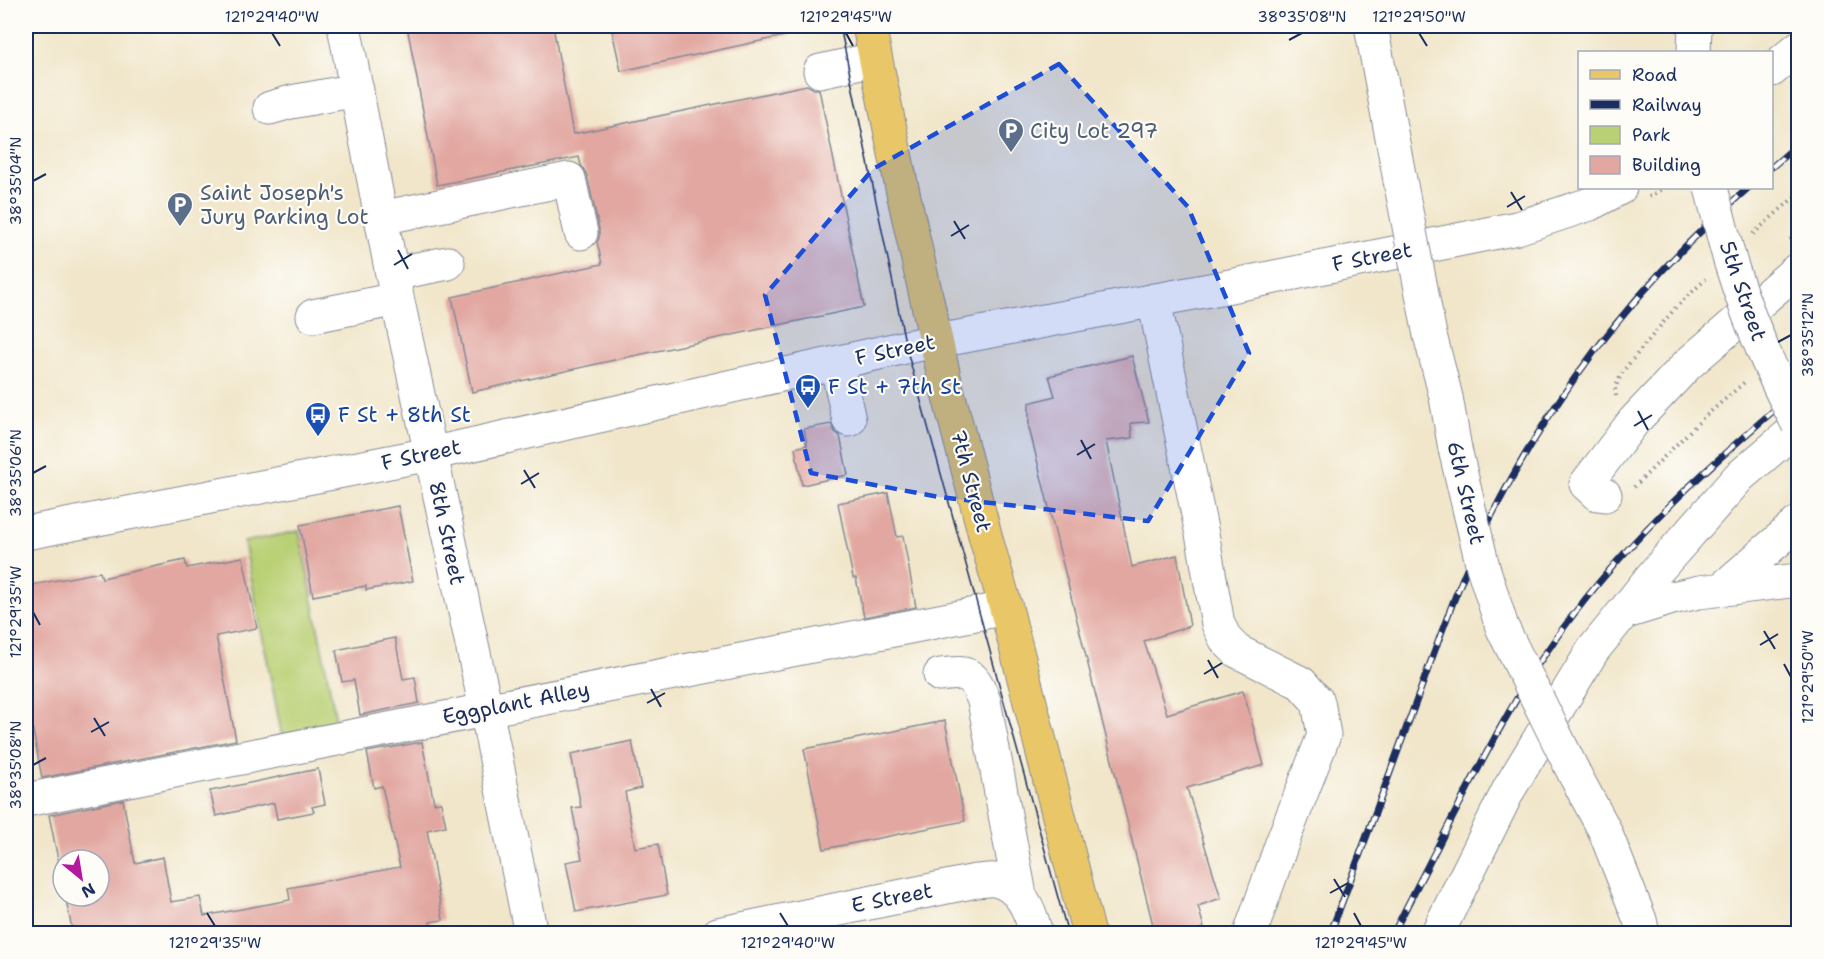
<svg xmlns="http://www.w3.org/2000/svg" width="1824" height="959" font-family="'Shantell Sans',sans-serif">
	<rect width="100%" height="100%" fill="#fdfcf7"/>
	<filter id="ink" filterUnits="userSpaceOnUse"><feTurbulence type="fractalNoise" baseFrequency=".0167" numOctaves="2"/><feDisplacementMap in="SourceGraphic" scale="12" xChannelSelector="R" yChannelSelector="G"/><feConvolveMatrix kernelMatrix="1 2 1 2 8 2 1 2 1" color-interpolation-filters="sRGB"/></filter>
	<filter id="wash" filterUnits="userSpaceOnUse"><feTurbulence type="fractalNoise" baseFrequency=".008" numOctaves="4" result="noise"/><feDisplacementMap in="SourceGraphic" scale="24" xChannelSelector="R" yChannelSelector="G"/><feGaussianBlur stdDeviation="1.35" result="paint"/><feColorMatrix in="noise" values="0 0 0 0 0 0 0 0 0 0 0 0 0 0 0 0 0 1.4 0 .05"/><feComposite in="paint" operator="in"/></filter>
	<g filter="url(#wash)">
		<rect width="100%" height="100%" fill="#f1e6ca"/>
		<!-- green -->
		<path fill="#bad075" stroke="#6a806a" stroke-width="1.5" d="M299,531L337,725L282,736L244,542Z"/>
		<g id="blocks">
			<!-- building -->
			<path fill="#e2a7a1" d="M407,26H553L573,134L807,85L814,89H819L864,307L619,359L472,392L452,297L602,264L597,242L599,238V229L587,175L581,165L579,157L437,185Z
				M611,26H788L789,35L621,71Z
				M1132,356L1149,422L1131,423L1132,438L1106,441L1132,567L1177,555L1190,626L1144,641L1167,714L1243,691L1264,765L1187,788L1221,898L1198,906L1204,928L1183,933H1155L1029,428V403L1055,396L1049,376Z
				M831,424L835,432L840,436L848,475L802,485L795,448L807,445L804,429Z
				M888,493L897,537L903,536L916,607L864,617L856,578H853L838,503Z
				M398,506L413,581L366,590V586L313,596L300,525Z
				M243,557L257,628L216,636L236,740L42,778L26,694V586L100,572L102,578L185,560L187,568Z
				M395,638L403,679L415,677L419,703L360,715L354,680L342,682L336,650Z
				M945,721L965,821L824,849L804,749Z
				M632,741L641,788L625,792L635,848L658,844L667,895L576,912L566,862L582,859L572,808L581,807L571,754Z
				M422,742L434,803L441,802L446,826L427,830L443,920L430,922V926L388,933H73L65,896H99V860H63V884L49,815L123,800L135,863L163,857L171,902L200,897L204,916L290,900L288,888L400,867L382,786L374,788L367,752Z
				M318,769L325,804L312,807L314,812L277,819L274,803L216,816L210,791Z"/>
		</g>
	</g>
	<g filter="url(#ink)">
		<use href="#blocks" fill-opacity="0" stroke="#868a94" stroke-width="1.5"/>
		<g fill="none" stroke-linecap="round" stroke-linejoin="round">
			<defs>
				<path id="minor" d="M344,26L392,274L486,709L531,934
					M1371,26L1400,180
					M1694,52L1695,26
					M1772,70L1798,48
					M820,71L875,59
					M270,108L291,102L357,90
					M381,218L569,179L581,233
					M392,274L448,263
					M1154,300L1204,544L1218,624L1226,640L1237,651L1301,683L1318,702L1324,735L1282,843L1250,934
					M313,316L397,299
					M1430,335L1446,397L1455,449
					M836,363L849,420
					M1605,495L1597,494L1586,484L1634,421L1688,364L1798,269
					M26,533L430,454L906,347L1220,288L1517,228L1590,204L1620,188
					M1722,589L1798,523
					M1623,613L1653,575L1739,477L1798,427
					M940,675C970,671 973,673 984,701L1020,895
					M1575,775L1604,829L1640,920L1643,934
					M26,800L1006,608
					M718,934L976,881C982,881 990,879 995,880C1021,885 1031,912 1036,934
					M1437,934L1509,789L1593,650L1623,613L1672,598L1699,592L1798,580"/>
				<path id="major" d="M869,26L902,188L945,381L986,539L1006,608L1089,934"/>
			</defs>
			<!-- minor casing -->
			<use href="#minor" stroke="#868a94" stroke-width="35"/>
			<!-- major casing -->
			<use href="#major" stroke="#868a94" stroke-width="35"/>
			<!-- path -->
			<path stroke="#868a94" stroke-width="4" stroke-dasharray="1.5 4.5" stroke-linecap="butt" d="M1649,197L1663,188
				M1753,234L1798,194
				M1790,240L1798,233
				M1616,396L1615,388L1623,371L1677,306L1706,279
				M1634,487L1701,420L1746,381"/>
			<!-- minor -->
			<use href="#minor" stroke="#fff" stroke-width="33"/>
			<!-- major -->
			<use href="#major" stroke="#e9c769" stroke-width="33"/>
			<!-- tram -->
			<path stroke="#1b2f5e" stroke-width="1.5" d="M840,26L906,347L1068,934"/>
			<defs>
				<path id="rail" d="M1772,167L1798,144
					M1330,934C1361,853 1390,772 1420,691C1441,634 1461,576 1488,523C1552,395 1640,281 1748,188
					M1393,934C1418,884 1444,834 1470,784C1494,739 1518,693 1547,651C1616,550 1705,468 1798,390"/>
			</defs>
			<!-- rail casing -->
			<use href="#rail" stroke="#1b2f5e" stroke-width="7"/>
			<!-- rail -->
			<use href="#rail" stroke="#fdfcf7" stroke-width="4.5" stroke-dasharray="14" stroke-linecap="butt"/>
			<defs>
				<path id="minor-bridge" d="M1400,180L1430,335
					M1711,188C1718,214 1724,241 1732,267C1749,321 1772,374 1798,424
					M1455,449L1483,567L1502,627L1575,775"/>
			</defs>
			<!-- minor-bridge casing -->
			<use href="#minor-bridge" stroke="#868a94" stroke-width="35" stroke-linecap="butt"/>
			<!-- minor-bridge -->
			<use href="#minor-bridge" stroke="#fff" stroke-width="33"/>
		</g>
	</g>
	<!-- marked area -->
	<path fill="#1d4ed8" fill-opacity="0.2" stroke="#1d4ed8" stroke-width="4.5" stroke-dasharray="12 8" stroke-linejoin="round" d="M1059,64L1188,207L1249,353L1148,521L939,497L811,473L765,295L873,169Z"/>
	<!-- ticks -->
	<path fill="none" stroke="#1b2f5e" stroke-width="2" d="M272,33L280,46M846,33L853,46M1419,33L1427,46M1289,40L1302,33M33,181L46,174M1511,192L1522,210M1507,207L1525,196M954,221L965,239M951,236L969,225M398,250L408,269M394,265L412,254M1778,342L1791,335M1638,411L1648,430M1634,426L1652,415M1081,440L1091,459M1077,455L1095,444M524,470L535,488M33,473L46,466M521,484L539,473M33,612L40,625M1764,631L1775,649M1760,645L1778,634M1208,660L1218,678M1784,664L1791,677M1204,674L1222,663M651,689L661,707M647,703L665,693M94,718L105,736M91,732L109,722M33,765L46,758M1334,879L1345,897M1330,893L1348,883M207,913L215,926M780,913L788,926M1354,913L1361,926"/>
	<!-- icons -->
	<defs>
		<symbol id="parking-pin" viewBox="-11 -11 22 30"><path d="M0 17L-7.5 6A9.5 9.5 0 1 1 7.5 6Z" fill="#5c6f8a" stroke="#fdfcf7"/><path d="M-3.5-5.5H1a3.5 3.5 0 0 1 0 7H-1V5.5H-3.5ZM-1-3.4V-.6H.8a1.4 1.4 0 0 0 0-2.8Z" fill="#fff"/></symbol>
		<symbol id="bus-pin" viewBox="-11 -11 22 30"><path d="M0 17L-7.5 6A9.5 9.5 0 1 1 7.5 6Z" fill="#1a4fb4" stroke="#fdfcf7"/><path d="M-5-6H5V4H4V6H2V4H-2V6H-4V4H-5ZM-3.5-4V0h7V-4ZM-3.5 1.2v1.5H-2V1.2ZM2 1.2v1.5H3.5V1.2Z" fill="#fff"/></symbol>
	</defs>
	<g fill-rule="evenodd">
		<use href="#parking-pin" x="996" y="116" width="30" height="40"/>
		<use href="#parking-pin" x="165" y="190" width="30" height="40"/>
		<use href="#bus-pin" x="793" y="372" width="30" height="40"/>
		<use href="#bus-pin" x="303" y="400" width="30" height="40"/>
	</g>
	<g text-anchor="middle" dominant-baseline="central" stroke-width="4.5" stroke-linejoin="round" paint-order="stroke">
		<!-- service labels -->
		<g font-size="21" fill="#4e5e75" stroke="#fdfcf7" text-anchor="start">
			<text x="1030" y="131">City Lot 297</text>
			<text x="200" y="193">Saint Joseph's<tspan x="200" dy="24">Jury Parking Lot</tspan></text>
		</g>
		<!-- street labels -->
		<g font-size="21" fill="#1b2f5e" stroke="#fdfcf7">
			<text transform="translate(1372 257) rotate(-11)">F Street</text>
			<text transform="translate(1743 291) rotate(71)">5th Street</text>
			<text transform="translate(895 350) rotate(-12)">F Street</text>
			<text transform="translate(421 455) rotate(-12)">F Street</text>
			<text transform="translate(971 481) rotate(75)">7th Street</text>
			<text transform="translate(1466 493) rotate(77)">6th Street</text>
			<text transform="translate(447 533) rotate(78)">8th Street</text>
			<text transform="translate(516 703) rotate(-11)">Eggplant Alley</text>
			<text transform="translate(892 898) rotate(-11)">E Street</text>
		</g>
		<!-- transit labels -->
		<g font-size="21" fill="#164399" stroke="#fdfcf7" text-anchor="start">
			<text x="828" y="387">F St + 7th St</text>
			<text x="338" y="415">F St + 8th St</text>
		</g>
	</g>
	<!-- margin -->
	<rect width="1824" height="959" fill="none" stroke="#fdfcf7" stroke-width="66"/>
	<!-- legend -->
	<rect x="1578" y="51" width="195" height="138" fill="#fdfcf7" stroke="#a3aaba" stroke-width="1.5"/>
	<rect x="1590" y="70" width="30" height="9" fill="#e9c769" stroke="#a3aaba" stroke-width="1.5"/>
	<text x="1632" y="81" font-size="18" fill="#1b2f5e">Road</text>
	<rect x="1590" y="100" width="30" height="9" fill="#1b2f5e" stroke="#a3aaba" stroke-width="1.5"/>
	<text x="1632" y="111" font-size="18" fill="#1b2f5e">Railway</text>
	<rect x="1590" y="126" width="30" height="18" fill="#bad075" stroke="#a3aaba" stroke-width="1.5"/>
	<text x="1632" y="141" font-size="18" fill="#1b2f5e">Park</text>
	<rect x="1590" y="156" width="30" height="18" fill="#e2a7a1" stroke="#a3aaba" stroke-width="1.5"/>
	<text x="1632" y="171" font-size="18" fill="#1b2f5e">Building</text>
	<!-- north arrow -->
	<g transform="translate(81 878) rotate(150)"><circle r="28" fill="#fdfcf7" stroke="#a3aaba" stroke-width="1.5"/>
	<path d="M0-4.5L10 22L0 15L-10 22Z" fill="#b5179e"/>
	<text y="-9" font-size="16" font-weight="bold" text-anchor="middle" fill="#1b2f5e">N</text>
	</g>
	<rect x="33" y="33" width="1758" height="893" fill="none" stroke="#1b2f5e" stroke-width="2"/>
	<g font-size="15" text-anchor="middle" fill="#1b2f5e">
		<text x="272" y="22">121°29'40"W</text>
		<text x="846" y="22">121°29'45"W</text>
		<text x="1302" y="22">38°35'08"N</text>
		<text x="1419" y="22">121°29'50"W</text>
		<text transform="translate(16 181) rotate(-90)" y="5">38°35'04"N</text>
		<text transform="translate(1808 335) rotate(-90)" y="5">38°35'12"N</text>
		<text transform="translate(16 473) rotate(-90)" y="5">38°35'06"N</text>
		<text transform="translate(16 612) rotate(-90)" y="5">121°29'35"W</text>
		<text transform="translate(1808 677) rotate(-90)" y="5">121°29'50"W</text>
		<text transform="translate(16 765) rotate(-90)" y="5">38°35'08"N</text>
		<text x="215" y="948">121°29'35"W</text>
		<text x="788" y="948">121°29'40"W</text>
		<text x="1361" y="948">121°29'45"W</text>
	</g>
</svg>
